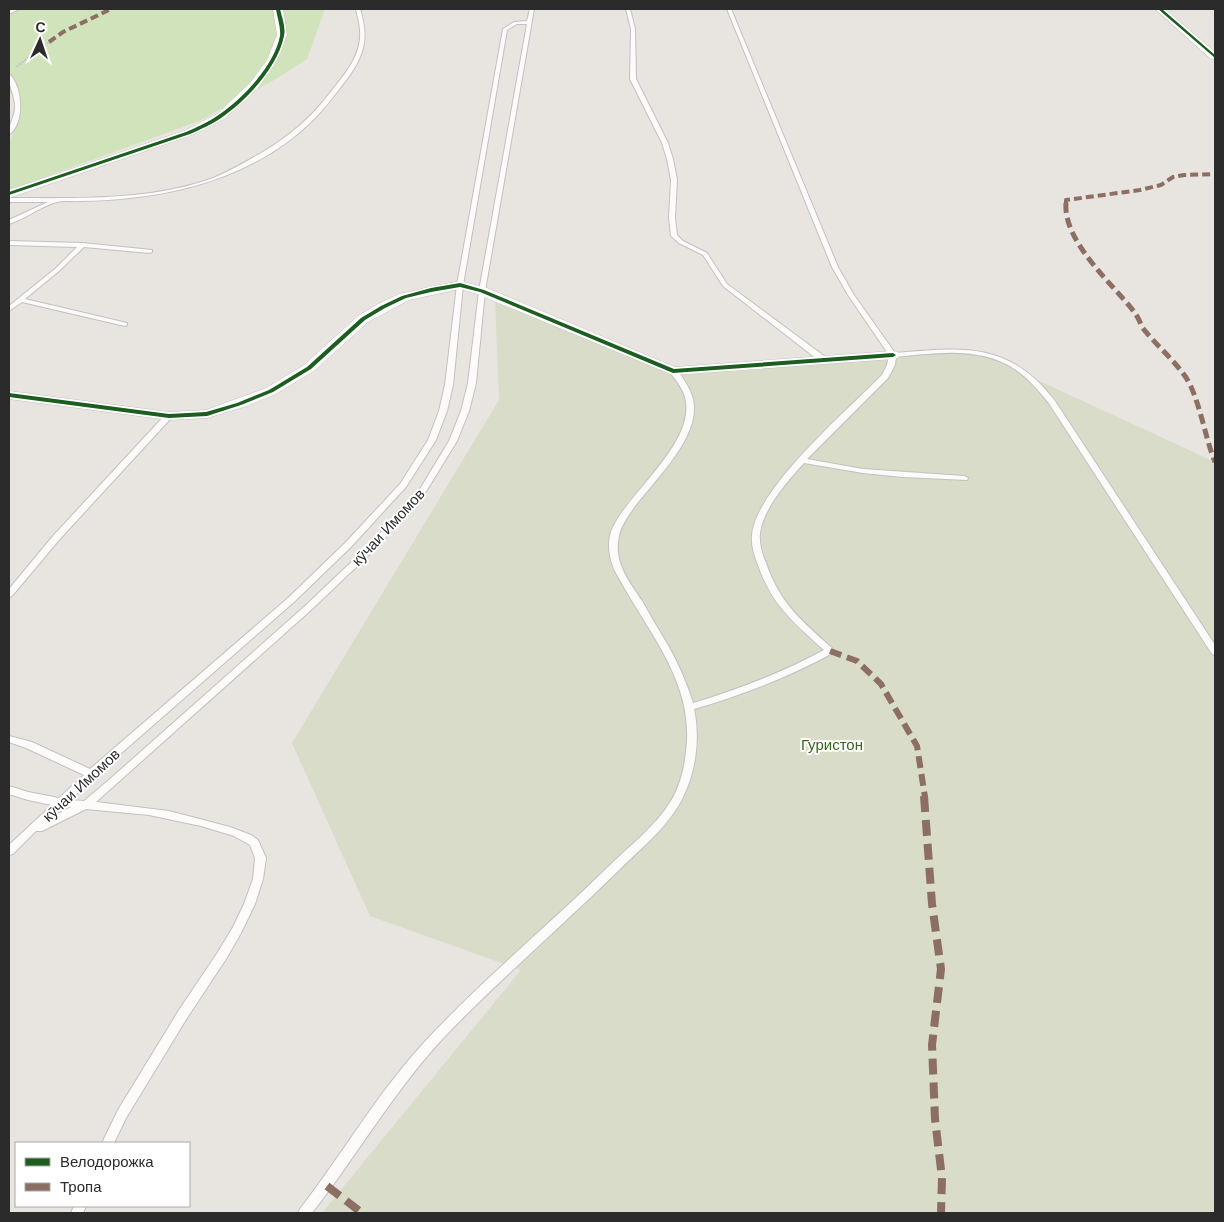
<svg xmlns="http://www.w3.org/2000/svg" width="1224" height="1222" font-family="Helvetica,sans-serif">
	<rect width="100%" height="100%" fill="#e8e4e0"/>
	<!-- green -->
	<path fill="#d1e3ba" d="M9,9H325L307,59L276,79L199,121L9,190V145L20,114L17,93L9,94Z"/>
	<!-- cemetery -->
	<path fill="#d8dcc8" d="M495,299L684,370L972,350L1215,462V1213H322L521,970L370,916L292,743L499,400Z"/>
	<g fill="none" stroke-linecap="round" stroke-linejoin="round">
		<defs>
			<path id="lane" d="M14,9H19L9,14V11Z
				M356,9H360C372,46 359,64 337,92C330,101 323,110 315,118C266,168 197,191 130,198C113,200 97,201 80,201C73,202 64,200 57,202C41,206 25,219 9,224V220L48,202H9V198C74,198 151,201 213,178C230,171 247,161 263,152C289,136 311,118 329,94C343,76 362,56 360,31C360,23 357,16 356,9Z
				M530,9H534L485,291L476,383L469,411L457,441L427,490L413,509L371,553L311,610L96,802L169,811L230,827L251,835L258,840L266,858L263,879L255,904L241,933L226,959L187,1018L126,1118L114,1143H102L118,1110L179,1010L218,952L233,927L244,904L253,879L255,858L250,845L234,836L201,826L149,815L86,809L42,831H36L13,854L9,855V845L52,805L28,800L9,794V786L28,792L59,798L84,775L26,748L9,742V736L32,742L90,769L288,598L345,543L400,484L428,440L439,411L445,385L457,285L503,29L514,22L527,21ZM517,24H527L479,291L468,383L461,411L449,441L420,489L407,505L365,549L305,606L110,779L84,801L70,800L94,777L294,602L351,547L406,487L436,440L447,411L453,385L463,285L507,30ZM63,806L71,807L52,817Z
				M626,9H630L635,29L636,79L668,143L673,159L677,180L675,218L677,235L683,241L707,253L727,284L828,359V363H822L723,286L703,255L679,243L671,236L669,218L671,180L667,159L662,143L630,79L631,29Z
				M727,9H731L838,267L854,295L895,353C963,347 1009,341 1055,401L1215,645V655L1212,654L1048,402C1038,390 1029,379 1016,370C981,346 935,353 896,357L895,365L888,378L807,459L863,469L964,476L968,478L967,480L903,477L863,473L804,463C787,482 764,507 760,533C759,543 762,554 766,563C780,604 802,621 833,649L835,651L833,653C789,677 742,695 694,709C701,742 695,779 677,808C662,832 638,851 618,871C564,924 507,973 454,1027C398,1083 360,1152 312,1213H298L300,1209C341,1156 375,1097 420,1047C478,983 545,929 607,868C628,847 655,827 671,801C682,783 686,760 687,739C690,676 643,625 615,571C609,558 606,541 613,527C631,490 697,441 685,397C682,387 675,379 669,371L670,369H676C683,378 690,388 693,399C702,437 653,481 633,509C627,518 621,526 619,536C613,562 629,581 642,601C651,617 660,632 669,647C679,665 687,684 693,703C738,689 782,673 824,650C793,622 772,605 758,565C754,555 751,545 752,535C756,488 849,409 882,375L887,365L889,355L848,295L832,267Z
				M9,74C23,86 25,123 9,135C8,125 15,117 15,107C15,95 8,85 9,74Z
				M9,241L82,243L152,250V252L150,253L84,247L59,271L25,299L127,323V325L125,326L22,302L9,311V306L55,269L77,247L9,245Z
				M166,414H169L173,416L59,540L12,596L9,597V589L53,536Z
				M74,1206H86L83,1213H71Z"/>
			<path id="street" d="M273,9H283L287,35L277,60L258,88L224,119L192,135L9,198V190L184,131L217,114L250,83L267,60L277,35Z
				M1155,9H1165L1215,52V60L1211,59Z
				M460,281L487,288L675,367L893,351L898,352L900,355L898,358L893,359L673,375L477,294L460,289L409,300L368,322L314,371L276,394L244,407L207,418L169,420L9,399V391L169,412L206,410L266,388L304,365L358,316L378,304L399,294Z"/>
		</defs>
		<!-- lane casing -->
		<use href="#lane" stroke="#c2c1c1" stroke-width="2"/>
		<!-- street casing -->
		<use href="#street" stroke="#c2c1c1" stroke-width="1"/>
		<!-- path -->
		<path stroke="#c6c6c6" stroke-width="2" stroke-dasharray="2.5 1" stroke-linecap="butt" d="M16,67L49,42"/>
		<!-- lane -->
		<use href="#lane" fill="#fcfbfa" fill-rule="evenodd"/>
		<!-- street -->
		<use href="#street" fill="#fcfbfa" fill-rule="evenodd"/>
		<!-- quiet-far3 -->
		<path stroke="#8d6e63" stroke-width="4" stroke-dasharray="8 4" stroke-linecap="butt" d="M49,42L63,32L111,9
			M1066,204V200L1140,190L1161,185L1173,177L1184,175L1215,174"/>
		<!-- quiet-far2 -->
		<path stroke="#8d6e63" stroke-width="5" stroke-dasharray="10 5" stroke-linecap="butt" d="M1066,203C1063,242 1113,284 1135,313C1138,317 1140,322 1142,327C1155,344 1172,358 1185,376C1199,396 1205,438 1215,462"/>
		<!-- quiet-far1 -->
		<path stroke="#8d6e63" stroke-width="6" stroke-dasharray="12 6" stroke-linecap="butt" d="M830,651L857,661L881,684L917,746L925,797"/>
		<!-- quiet -->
		<path stroke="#8d6e63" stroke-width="8" stroke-dasharray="16 8" stroke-linecap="butt" d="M924,796L932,904L941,969L932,1045L935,1119L942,1178L941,1213
			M327,1186L362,1213"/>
		<defs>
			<path id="cycleway" d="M276,9H280C282,18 286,27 284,36C278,67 246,101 221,118C211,125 201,129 190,134L9,195V192L186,132C197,127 207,123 217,116C242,100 274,66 280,36C281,27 277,17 276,9Z
				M1158,9H1162L1215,55V58Z
				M460,283L484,290L674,369L893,353L896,355L893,357L673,373L480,292L460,287L431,292L406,298L385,308L365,320L311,369L273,392L241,405L207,416L169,418L9,397V393L169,414L206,412L237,403L269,390L307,367L361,318L381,306L402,296L431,288Z"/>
		</defs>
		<!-- cycleway casing -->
		<use href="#cycleway" stroke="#fff" stroke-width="3"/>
		<!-- cycleway -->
		<use href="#cycleway" fill="#1b5e20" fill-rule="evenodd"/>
	</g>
	<g text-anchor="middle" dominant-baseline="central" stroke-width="4" stroke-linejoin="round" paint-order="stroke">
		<!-- street labels -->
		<g font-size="15" fill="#2b2b2b" stroke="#fff">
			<text transform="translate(388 527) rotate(-47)">кӯчаи Имомов</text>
			<text transform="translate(81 785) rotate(-43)">кӯчаи Имомов</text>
		</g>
		<!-- park labels -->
		<g font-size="15" fill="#38671b" stroke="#fff">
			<text x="832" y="744">Гуристон</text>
		</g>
	</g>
	<!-- border -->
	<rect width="1224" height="1222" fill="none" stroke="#2b2b2b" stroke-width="20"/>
	<!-- legend -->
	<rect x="15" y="1142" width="175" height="65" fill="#ffffff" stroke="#aaaaaa"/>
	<rect x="25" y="1158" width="25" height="8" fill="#1b5e20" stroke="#aaaaaa"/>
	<text x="60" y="1167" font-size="15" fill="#2b2b2b">Велодорожка</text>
	<rect x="25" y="1183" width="25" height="8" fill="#8d6e63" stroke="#aaaaaa"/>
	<text x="60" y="1192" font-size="15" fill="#2b2b2b">Тропа</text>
	<!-- north arrow -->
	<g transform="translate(40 40) rotate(3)" stroke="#ffffff" stroke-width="4" paint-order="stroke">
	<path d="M0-4L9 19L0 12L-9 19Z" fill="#2b2b2b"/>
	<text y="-8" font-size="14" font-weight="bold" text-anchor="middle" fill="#2b2b2b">С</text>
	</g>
</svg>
